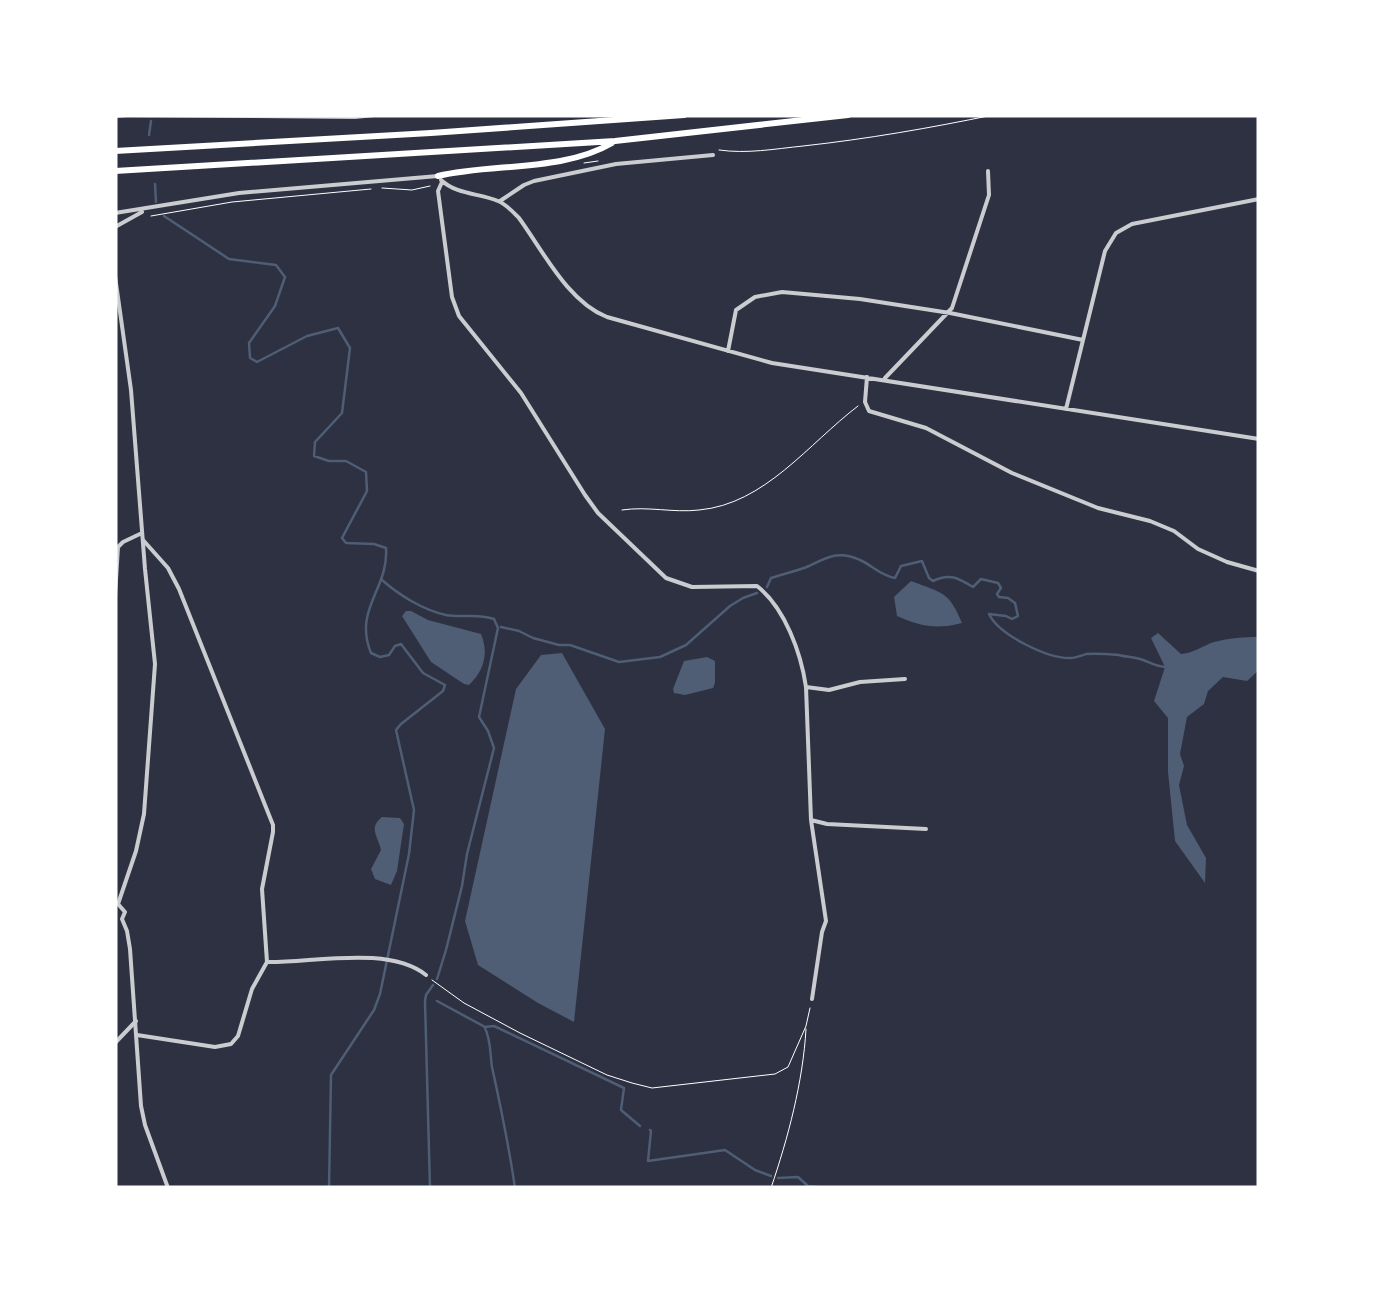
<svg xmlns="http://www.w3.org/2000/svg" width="1374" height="1303" font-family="'DejaVu Sans',sans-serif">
	<rect width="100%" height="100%" fill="#2d3142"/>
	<!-- water -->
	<path fill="#4f5d75" d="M911,581C942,593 949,591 962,623C936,630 920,626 897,616L894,597Z
		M406,611H411L428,620L481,634C489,653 484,671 469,685L464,684L431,662L402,616Z
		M1158,633L1181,654C1194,653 1202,646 1214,642C1229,638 1243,637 1259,637L1258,671L1247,681L1223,677L1208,691L1204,704L1187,717L1180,754L1184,766L1179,785L1187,825L1206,858L1205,883L1175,841L1168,772V718L1154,701L1165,667L1151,638Z
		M562,653L605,729L574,1022L538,1003L478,965L465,921L516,689L541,655Z
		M707,657L715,661V683L713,688L685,695L674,693L673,689L684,661Z
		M382,817L400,818L404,824L397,871L391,885L375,879L371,869L381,850C378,836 368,828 382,817Z"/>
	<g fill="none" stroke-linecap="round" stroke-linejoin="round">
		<!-- stream -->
		<path stroke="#4f5d75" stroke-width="2.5" d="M149,135L151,121
			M155,184L156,202
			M164,216L229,259L276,265L285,277L275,306L249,343L250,358L257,362L307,336L338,328L350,348L342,413L315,442L314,456L329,461H346L366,472L367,491L342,538L346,543L374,544L386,548C389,589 353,609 371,653L380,657L389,655L395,646L401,644L423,673L445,685L443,691L401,724L396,730L414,810L409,854L380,994L374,1010L331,1075L329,1188
			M382,580C399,595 423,610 446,615C463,618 477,613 494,619L498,628L479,717L488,731L494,748L467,854L462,886L446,950L437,979
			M767,587L771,578C783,574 797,571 809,566C828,557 840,550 860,560C873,566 880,575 895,578L901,566L922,561L929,578L933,581C950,573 958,578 973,587L981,579L998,583L1001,588L997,594L999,597L1008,598L1015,603L1018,616L1012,619L1006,616L989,614C999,635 1048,659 1071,658C1074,658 1084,655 1086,654C1097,653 1108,654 1119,655C1126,657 1135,657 1143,660C1151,663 1155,666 1165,667
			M501,627L519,631L533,638L559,645H570L619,662L660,657L686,645L730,606L743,598L757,593
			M437,1001L485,1027L494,1026L624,1088L621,1110L640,1126
			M485,1028C491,1040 490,1054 492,1067C501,1108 509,1147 515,1188
			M650,1130L651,1131L648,1161L725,1150L755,1170L771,1176
			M778,1178L798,1177L808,1186L832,1188
			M430,1188L425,1001L426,995L433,985"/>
		<!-- path -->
		<path stroke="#fff" stroke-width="1" d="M719,150C747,154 774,149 803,146C867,139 930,128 993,115
			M584,163L598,161
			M382,188L412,190L430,186
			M151,216L232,202L371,189
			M622,510C648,506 673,513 699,510C765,504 808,444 858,406
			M432,980L464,1003L520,1033L607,1075L632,1083L652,1088L775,1074L788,1067L806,1026L810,1008
			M771,1188C788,1138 803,1082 806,1029"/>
		<!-- minor -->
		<path stroke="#caccd0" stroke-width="4" d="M441,180C457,195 479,193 498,201C506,204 513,212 519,218C543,251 568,302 607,317L772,363L1259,439
			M442,182L438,191L452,297L459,316L521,393L585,495L598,513L666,578L692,587L757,586C785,608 801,653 806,687L811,820L826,921L822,932L812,999
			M500,201L524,185L534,181L616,164L713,155
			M728,351L736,310L755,297L782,292L860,299L950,313L1083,340
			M867,377L865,402L869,411L926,428L1012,473L1098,508L1150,521L1174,531L1198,549L1227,562L1259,571
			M885,378L952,308L989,195L988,171
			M1066,409L1105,251L1116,233L1132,224L1259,199
			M143,540L168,568L179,589L273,825V832L262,889L267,962
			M115,596L118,547L123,542L142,533
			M806,687L829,690L860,682L905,679
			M811,820L827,824L926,829
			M267,962C312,963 388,945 426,975
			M137,1035L215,1047L231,1044L238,1036L252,989L267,962
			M115,1043L136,1021"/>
		<!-- tertiary -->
		<path stroke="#caccd0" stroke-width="4" d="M133,115L355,117L374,115
			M115,116L127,115
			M115,213L239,193L438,176
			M115,227L142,212
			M115,276L131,390L145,569L155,664L144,814L136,851L118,904
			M118,904L125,912L122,919L127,931L130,949L141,1106L145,1125L168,1188"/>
		<!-- motorway -->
		<path stroke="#fff" stroke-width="6" d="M115,151L431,133L684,115
			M115,171L615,141L848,115
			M438,176C492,163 563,172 612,143"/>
	</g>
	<!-- border -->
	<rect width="1374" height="1303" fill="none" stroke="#ffffff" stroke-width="235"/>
</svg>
